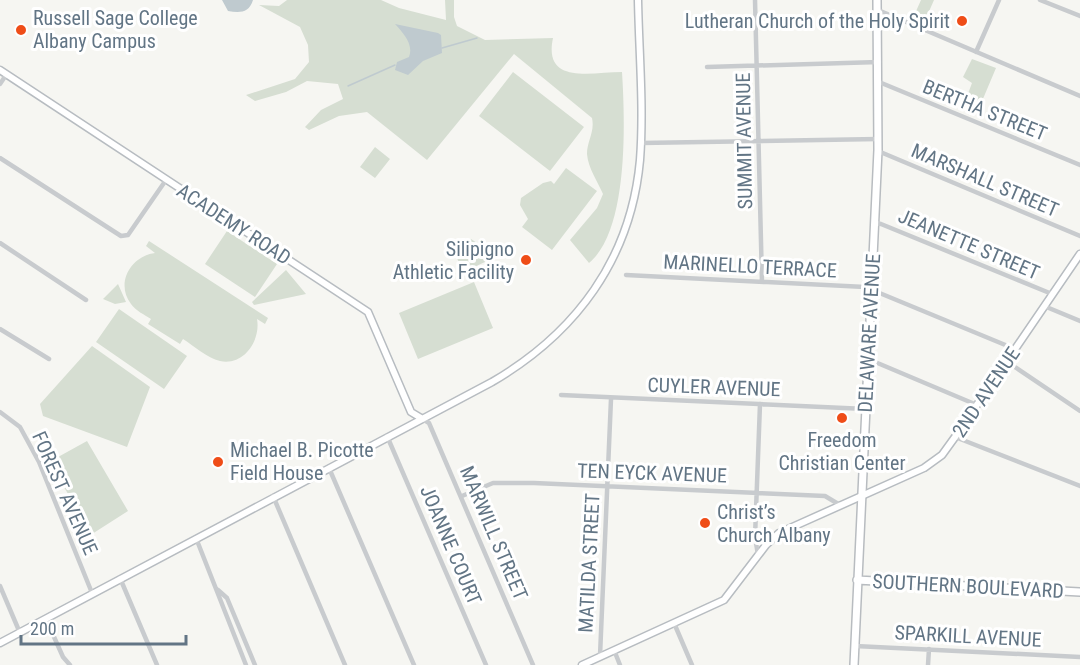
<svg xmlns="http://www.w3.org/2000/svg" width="1080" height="665" font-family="'Roboto Condensed',sans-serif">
	<rect width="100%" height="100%" fill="#f6f6f2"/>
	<!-- green -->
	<path fill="#d6ded2" d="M287,0H381L399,8L446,20L445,0H454V17L457,26L485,40L553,38C543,85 591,72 622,72C625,120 629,230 589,263L570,240L597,208L603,194C598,182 588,168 587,154C587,141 595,132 592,118L514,54L427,160L367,112L339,116L309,130L305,127L321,110L343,99L338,84L307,81L286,92L255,101L246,95L295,79L309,62L308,45L300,27L259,5L279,6Z
		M921,0H934L924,23L913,18Z
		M972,59L996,68L977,113L963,107L972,83L963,77Z
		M513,72L584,127L550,171L479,116Z
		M375,147L390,159L375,178L360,167Z
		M566,168L597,191L552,250L522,227L528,219L520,205L521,198L543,183L551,181L554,184Z
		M227,231L277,264L255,297L205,264Z
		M482,238V242L489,248L487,261L470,269L460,265L453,249L465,246L471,239L477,243Z
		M149,241L268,318L265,324L257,319C261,340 244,366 220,361C207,358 194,346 183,339L180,344L148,324L151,319C145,315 136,311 131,304C115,283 131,256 155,253L146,246Z
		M286,270L306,294L254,305L252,302Z
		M474,282L493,328L418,359L399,313Z
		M118,284L126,302L115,304L103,299Z
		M119,309L187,356L164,389L96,342Z
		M92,346L150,387L127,447L43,416L40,404Z
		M87,441L128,511L92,534L49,462Z"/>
	<!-- water -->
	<path fill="#bfcacf" d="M222,0H253C249,13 240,13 228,11Z
		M395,24L438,33L441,35L442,53L423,61L408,75L395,70L397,62L409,57C414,44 403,33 395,24Z"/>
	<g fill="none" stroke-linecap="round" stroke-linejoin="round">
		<!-- stream -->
		<path stroke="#bfcacf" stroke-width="1.5" d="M442,48L477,38
			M348,86L395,65"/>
		<defs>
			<path id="secondary" d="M0,70L368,312L411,412L421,418
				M0,643L492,382C576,333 631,259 640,160C644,107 639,53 638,0
				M582,665L724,600L766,545L779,533L924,468L942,455L955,437L1080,254"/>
			<path id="primary" d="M857,580L1080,592
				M854,665L878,150L877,0"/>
		</defs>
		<!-- secondary casing -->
		<use href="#secondary" stroke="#b7bcc1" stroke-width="9"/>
		<!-- primary casing -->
		<use href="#primary" stroke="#b8bcc0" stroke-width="10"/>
		<!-- street -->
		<path stroke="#c8cbce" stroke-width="4.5" d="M755,0L762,282
			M1040,0L1080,16
			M878,10L1080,96
			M976,52L999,0
			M707,67L879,62
			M879,82L1080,165
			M0,84L6,75
			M641,143L878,139
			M878,151L1080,236
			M0,158L121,236L128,235L166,180
			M875,223L881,224L1052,294
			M0,243L86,300
			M626,275L865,287L1015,349
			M1044,306L1080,321
			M0,329L49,359
			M868,359L977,405
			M1006,361L1080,411
			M561,395L866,409
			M0,412L20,427L39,462L92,593
			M421,418L429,423L533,665
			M387,436L486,665
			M955,437L1080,486
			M329,468L414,665
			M273,496L345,665
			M462,496L493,483H534L825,496L840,505
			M196,538L246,665
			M758,555L755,537L760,404
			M120,578L157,665
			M0,586L20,633
			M218,590L227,598L255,665
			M46,619L63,657L70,665
			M674,623L692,665
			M855,646L1080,657
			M614,650L620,665
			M600,656L611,399
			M928,665L929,649"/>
		<!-- secondary -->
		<use href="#secondary" stroke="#fff" stroke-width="6"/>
		<!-- primary -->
		<use href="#primary" stroke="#fff" stroke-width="7"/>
	</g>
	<!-- markers -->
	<g fill="#ef4d18" stroke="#fff" stroke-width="2">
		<circle cx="962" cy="21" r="6"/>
		<circle cx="21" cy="30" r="6"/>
		<circle cx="526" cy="260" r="6"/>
		<circle cx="842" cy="418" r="6"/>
		<circle cx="218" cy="462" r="6"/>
		<circle cx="705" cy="523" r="6"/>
	</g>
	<g text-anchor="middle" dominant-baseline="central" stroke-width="6" stroke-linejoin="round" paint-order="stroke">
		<!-- poi labels -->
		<g font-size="20" fill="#627585" stroke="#fff" text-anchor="start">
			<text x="33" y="18">Russell Sage College<tspan x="33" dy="23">Albany Campus</tspan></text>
			<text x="950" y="21" text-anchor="end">Lutheran Church of the Holy Spirit</text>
			<text x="514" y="249" text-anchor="end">Silipigno<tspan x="514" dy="23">Athletic Facility</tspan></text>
			<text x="842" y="440" text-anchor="middle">Freedom<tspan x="842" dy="23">Christian Center</tspan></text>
			<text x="230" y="450">Michael B. Picotte<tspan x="230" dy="23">Field House</tspan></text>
			<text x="717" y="512">Christ’s<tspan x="717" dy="23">Church Albany</tspan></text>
		</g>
		<!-- street labels -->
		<g font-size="20" fill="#627585" stroke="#fff">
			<text transform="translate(985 110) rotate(22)">BERTHA STREET</text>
			<text transform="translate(744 141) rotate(-91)">SUMMIT AVENUE</text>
			<text transform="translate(985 180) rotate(23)">MARSHALL STREET</text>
			<text transform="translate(234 224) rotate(33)">ACADEMY ROAD</text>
			<text transform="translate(969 244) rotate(23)">JEANETTE STREET</text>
			<text transform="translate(750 266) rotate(3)">MARINELLO TERRACE</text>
			<text transform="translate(869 333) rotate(-87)">DELAWARE AVENUE</text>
			<text transform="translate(714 387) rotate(2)">CUYLER AVENUE</text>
			<text transform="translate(986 392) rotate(-56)">2ND AVENUE</text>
			<text transform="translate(652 473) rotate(2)">TEN EYCK AVENUE</text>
			<text transform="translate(65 493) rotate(66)">FOREST AVENUE</text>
			<text transform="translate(494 533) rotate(67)">MARWILL STREET</text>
			<text transform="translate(451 545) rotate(67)">JOANNE COURT</text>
			<text transform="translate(589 563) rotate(-87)">MATILDA STREET</text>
			<text transform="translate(968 586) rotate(3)">SOUTHERN BOULEVARD</text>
			<text transform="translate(968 636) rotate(3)">SPARKILL AVENUE</text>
		</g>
	</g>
	<!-- scale -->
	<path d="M21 635v9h165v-9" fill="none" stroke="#627585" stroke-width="3"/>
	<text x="30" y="635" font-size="18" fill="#627585" stroke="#ffffff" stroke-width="4.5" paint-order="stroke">200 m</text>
</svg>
